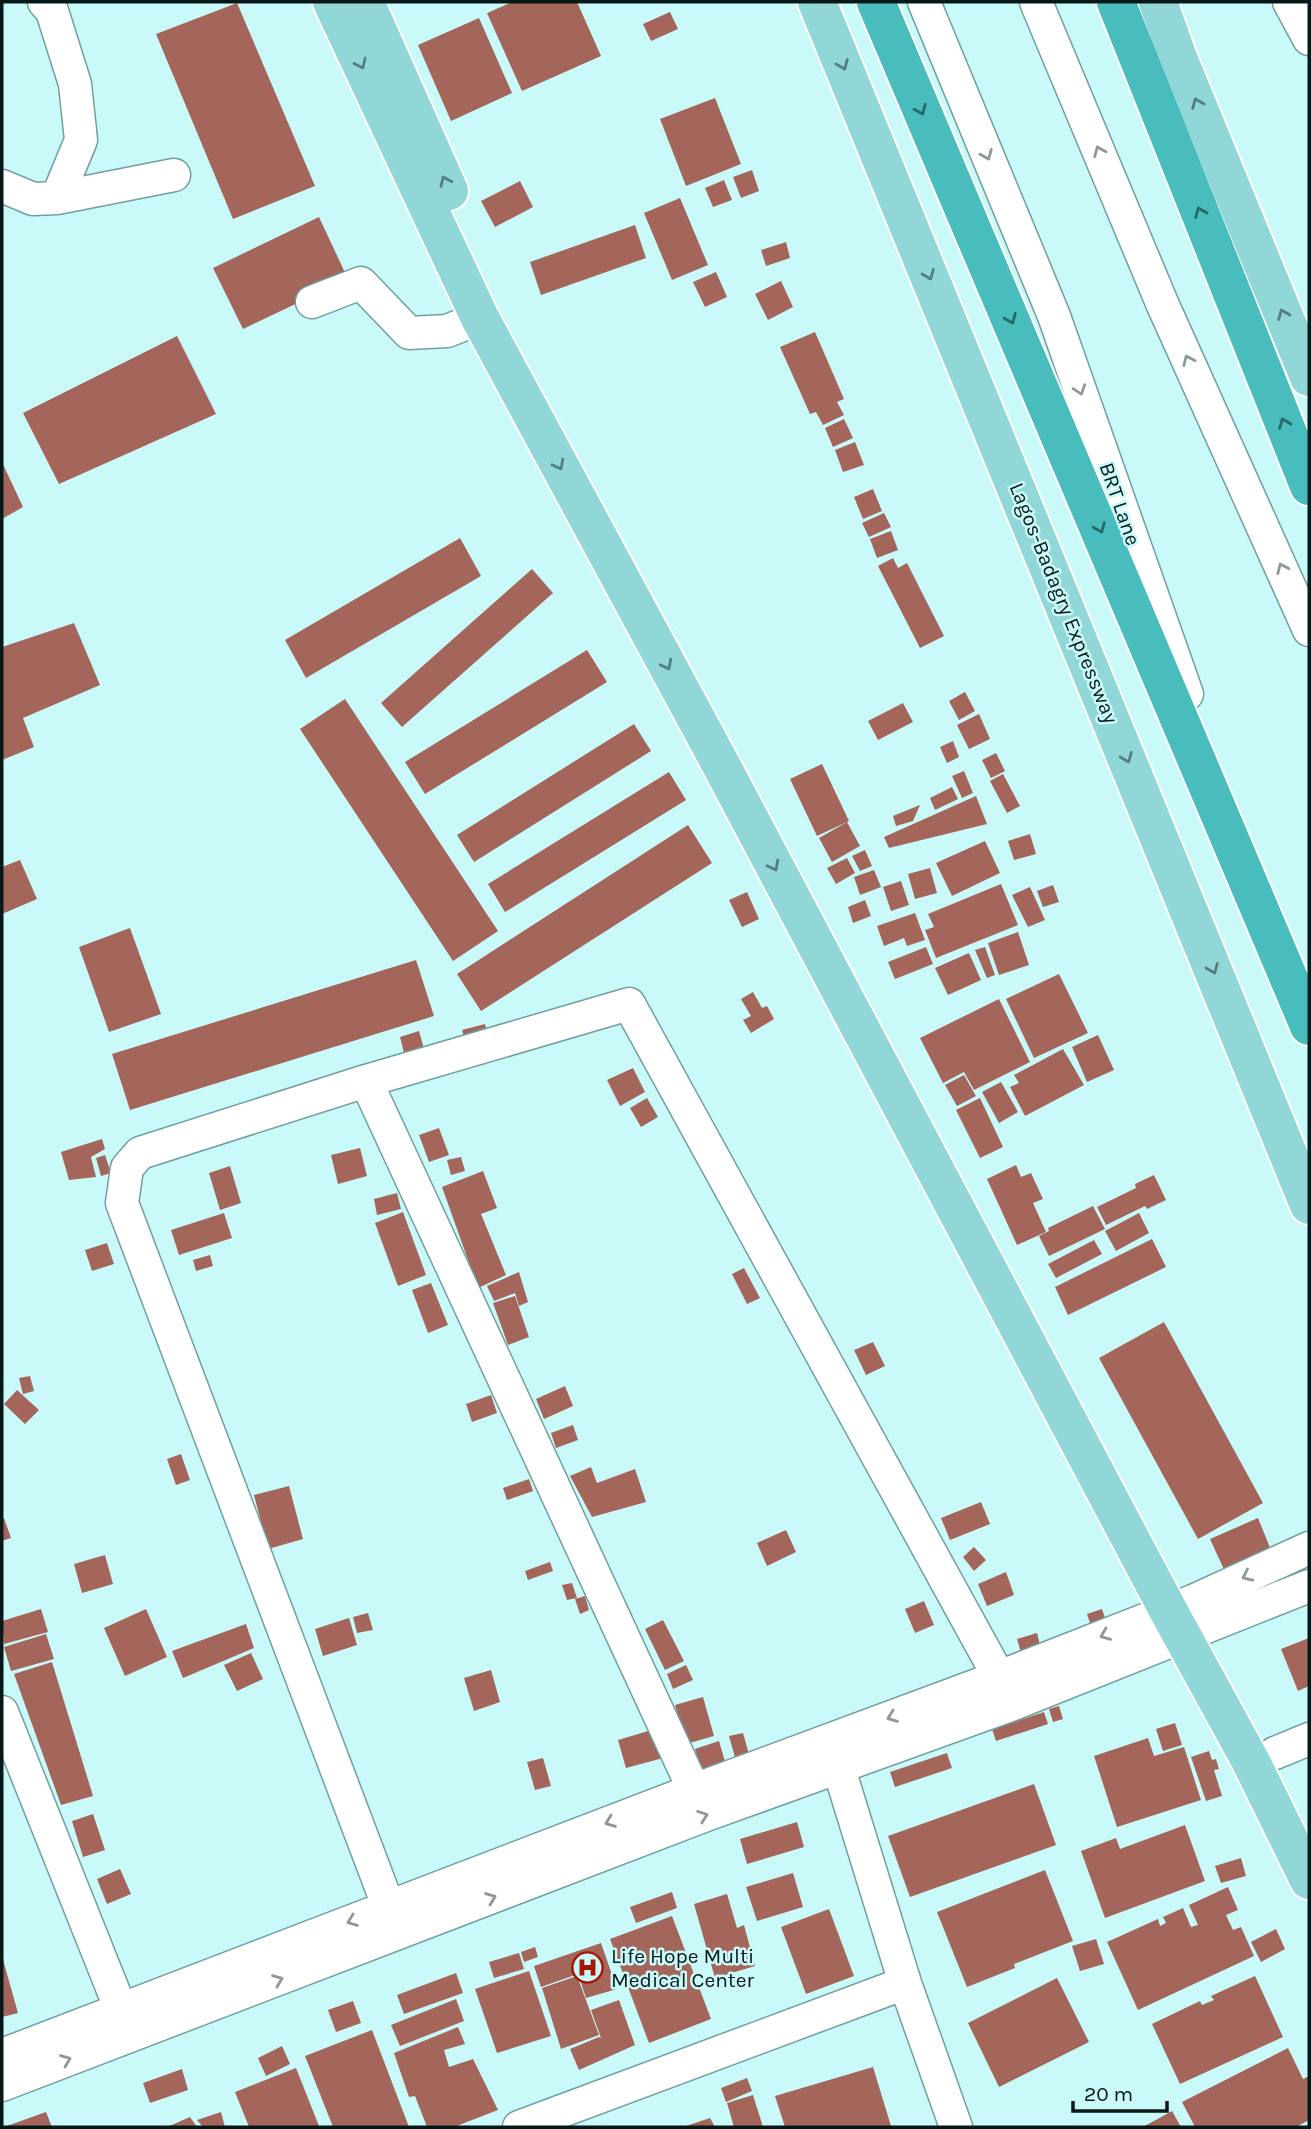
<svg xmlns="http://www.w3.org/2000/svg" width="1311" height="2129" font-family="Karla,sans-serif">
	<rect width="100%" height="100%" fill="#c9faf9"/>
	<!-- building -->
	<path fill="#a4665a" d="M512,2H577L601,56L522,91L487,13Z
		M237,3L315,186L233,219L156,34Z
		M670,12L678,29L651,41L643,24Z
		M479,18L512,93L451,121L418,45Z
		M715,98L741,164L686,186L660,119Z
		M752,170L759,191L741,198L733,177Z
		M724,180L732,200L713,207L705,188Z
		M520,181L533,207L495,227L481,201Z
		M680,198L708,265L672,280L644,213Z
		M319,217L348,279L243,329L213,268Z
		M635,225L646,258L541,295L530,262Z
		M786,242L790,258L766,266L761,250Z
		M716,272L727,297L705,307L693,282Z
		M781,281L793,307L768,320L755,294Z
		M815,332L844,399L837,402L844,415L823,425L816,412L810,414L780,347Z
		M177,336L216,414L59,484L23,413Z
		M844,419L853,438L833,447L825,428Z
		M855,442L864,465L843,472L835,450Z
		M2,462L23,507L2,519Z
		M873,489L882,511L863,519L854,497Z
		M884,513L891,527L869,537L862,523Z
		M891,531L898,550L877,558L870,539Z
		M460,538L481,576L306,678L285,640Z
		M893,558L898,568L907,563L944,636L920,648L878,566Z
		M532,569L553,593L402,727L381,703Z
		M74,623L100,685L23,718L34,747L2,760V647Z
		M587,650L607,682L425,794L405,762Z
		M965,692L975,711L959,720L949,701Z
		M345,699L498,931L453,961L300,729Z
		M903,703L913,722L878,740L868,721Z
		M979,714L990,739L969,749L957,725Z
		M634,724L651,751L474,862L457,835Z
		M953,741L959,757L947,763L940,747Z
		M996,753L1005,771L991,778L982,760Z
		M822,764L849,821L817,836L790,779Z
		M964,771L973,793L962,798L952,776Z
		M669,772L686,800L505,912L488,884Z
		M1003,774L1020,806L1007,813L990,781Z
		M952,787L958,799L935,810L930,798Z
		M976,796L987,824L889,848L884,837Z
		M920,805L913,821L896,826L893,816Z
		M847,822L860,846L832,862L819,838Z
		M688,825L712,863L481,1011L457,974Z
		M1030,834L1036,854L1014,860L1008,841Z
		M985,841L1000,873L952,896L936,863Z
		M865,850L872,866L860,871L852,856Z
		M847,858L855,873L836,884L827,868Z
		M20,860L37,899L2,914V867Z
		M930,868L937,893L915,899L908,874Z
		M874,870L881,887L860,895L854,877Z
		M901,881L909,905L891,911L883,887Z
		M1001,884L1018,925L936,958L925,930L934,927L928,914Z
		M1053,885L1059,902L1043,907L1037,891Z
		M1030,887L1045,920L1028,927L1012,895Z
		M747,892L759,919L742,927L729,900Z
		M865,900L871,916L853,923L848,907Z
		M915,913L925,940L907,946L904,938L884,946L877,926Z
		M130,928L161,1014L109,1032L79,947Z
		M1018,932L1029,965L999,975L988,943Z
		M926,947L933,964L895,979L888,962Z
		M985,947L995,975L987,978L975,950Z
		M969,953L981,980L948,995L935,968Z
		M416,960L434,1016L130,1110L112,1054Z
		M1059,974L1088,1033L1034,1058L1006,999Z
		M753,992L762,1008L767,1006L774,1019L751,1033L743,1020L751,1016L741,999Z
		M999,999L1030,1062L974,1090L964,1072L943,1083L920,1038Z
		M485,1024L489,1039L466,1045L462,1030Z
		M419,1031L425,1052L405,1057L400,1037Z
		M1098,1035L1114,1070L1087,1082L1072,1047Z
		M1063,1049L1084,1085L1025,1116L1010,1087L1019,1083L1014,1075Z
		M633,1068L645,1092L620,1106L607,1080Z
		M964,1075L976,1096L957,1106L945,1085Z
		M1001,1082L1018,1112L999,1123L982,1092Z
		M647,1098L658,1117L641,1127L630,1108Z
		M980,1098L1003,1147L980,1158L956,1110Z
		M439,1128L449,1155L429,1162L419,1135Z
		M102,1139L105,1149L91,1157L96,1177L69,1180L61,1152Z
		M360,1148L367,1176L338,1184L331,1155Z
		M105,1155L111,1173L101,1176L96,1158Z
		M461,1157L465,1171L451,1175L447,1160Z
		M1016,1165L1021,1177L1031,1173L1043,1199L1033,1203L1046,1232L1017,1245L987,1179Z
		M230,1166L241,1203L220,1210L209,1173Z
		M483,1171L497,1208L481,1214L506,1275L478,1288L442,1187Z
		M1154,1175L1166,1200L1147,1209L1145,1206L1106,1225L1097,1207L1136,1188L1135,1184Z
		M397,1193L401,1209L377,1215L374,1199Z
		M1093,1206L1105,1229L1049,1256L1039,1236L1049,1231L1048,1228Z
		M403,1212L426,1275L398,1286L375,1223Z
		M224,1213L232,1238L179,1255L171,1230Z
		M1139,1213L1149,1233L1116,1251L1105,1231Z
		M1152,1239L1166,1267L1068,1315L1055,1287Z
		M1094,1240L1102,1254L1056,1278L1048,1264Z
		M107,1243L114,1264L92,1271L85,1250Z
		M210,1255L213,1266L196,1271L193,1260Z
		M744,1268L760,1298L747,1304L732,1274Z
		M519,1272L528,1302L519,1306L515,1293L494,1301L487,1286Z
		M431,1283L448,1325L428,1333L412,1290Z
		M515,1296L529,1337L508,1345L493,1303Z
		M1164,1322L1263,1503L1198,1539L1099,1358Z
		M873,1342L885,1366L866,1375L854,1350Z
		M30,1376L34,1391L23,1394L19,1378Z
		M565,1386L573,1406L544,1419L536,1399Z
		M17,1390L39,1410L25,1424L4,1404Z
		M491,1395L497,1413L472,1422L466,1404Z
		M573,1425L578,1440L556,1448L551,1433Z
		M181,1454L190,1480L176,1485L167,1459Z
		M591,1467L597,1483L635,1469L646,1502L592,1517L570,1476Z
		M529,1479L533,1491L507,1500L503,1488Z
		M289,1486L303,1539L268,1549L254,1495Z
		M981,1502L990,1524L950,1540L941,1518Z
		M4,1518L11,1538L2,1541V1519Z
		M1258,1518L1273,1555L1227,1576L1210,1539Z
		M786,1530L796,1552L767,1566L757,1543Z
		M974,1547L986,1560L974,1571L963,1557Z
		M105,1555L113,1584L82,1593L74,1564Z
		M550,1562L553,1571L528,1580L525,1571Z
		M1006,1572L1014,1595L987,1606L978,1584Z
		M572,1583L577,1598L567,1600L562,1585Z
		M585,1596L589,1610L580,1614L575,1599Z
		M924,1601L934,1625L915,1633L905,1609Z
		M41,1609L48,1632L4,1644L2,1621Z
		M146,1609L167,1657L125,1676L104,1628Z
		M1102,1609L1109,1630L1094,1635L1087,1614Z
		M368,1613L373,1630L357,1633L353,1617Z
		M349,1618L357,1645L323,1656L315,1629Z
		M663,1620L684,1661L665,1670L645,1629Z
		M246,1624L254,1648L183,1678L172,1651Z
		M1037,1633L1042,1653L1022,1656L1017,1639Z
		M46,1634L54,1659L11,1671L4,1647Z
		M1309,1638V1686L1298,1691L1281,1649Z
		M251,1653L263,1679L237,1691L224,1665Z
		M52,1662L93,1796L61,1805L14,1674Z
		M686,1665L693,1680L673,1689L667,1674Z
		M491,1670L500,1702L474,1711L464,1678Z
		M703,1697L714,1736L686,1744L675,1705Z
		M1059,1706L1063,1719L1053,1722L1049,1709Z
		M1044,1712L1048,1724L996,1741L992,1729Z
		M1175,1723L1182,1745L1163,1751L1156,1729Z
		M655,1729L663,1758L626,1768L618,1740Z
		M743,1733L752,1765L738,1768L729,1736Z
		M1148,1738L1154,1756L1184,1747L1201,1800L1117,1827L1094,1756Z
		M719,1741L729,1775L701,1771L695,1749Z
		M1209,1751L1212,1760L1216,1759L1219,1769L1214,1770L1222,1796L1206,1801L1191,1757Z
		M947,1753L952,1768L895,1787L890,1772Z
		M543,1758L551,1786L535,1790L527,1762Z
		M1034,1784L1056,1845L910,1897L888,1836Z
		M93,1814L105,1850L83,1857L72,1821Z
		M797,1822L804,1847L747,1864L740,1839Z
		M1185,1825L1205,1881L1105,1918L1081,1851L1116,1838L1120,1849Z
		M1241,1858L1246,1876L1221,1883L1215,1866Z
		M120,1869L131,1894L107,1904L97,1879Z
		M1045,1870L1073,1941L1014,1964L1015,1968L967,1987L937,1912Z
		M793,1873L803,1907L757,1921L746,1887Z
		M1228,1887L1238,1910L1226,1915L1233,1930L1241,1927L1254,1956L1138,2010L1107,1942L1158,1919L1160,1926L1166,1923L1163,1917L1183,1908L1191,1927L1198,1925L1189,1905Z
		M672,1892L677,1908L636,1923L630,1907Z
		M727,1894L737,1928L744,1925L755,1966L715,1978L694,1904Z
		M829,1909L854,1976L806,1994L781,1927Z
		M672,1916L711,2019L649,2043L610,1939Z
		M1276,1929L1285,1949L1261,1962L1251,1942Z
		M1096,1939L1104,1964L1080,1971L1072,1946Z
		M601,1943L617,1989L586,1998L578,1974L541,1987L534,1966Z
		M535,1947L538,1957L524,1962L521,1952Z
		M519,1953L524,1969L494,1978L489,1962Z
		M2,1956L18,2013L2,2017Z
		M529,1971L551,2036L497,2053L475,1989Z
		M456,1973L463,1993L404,2014L397,1995Z
		M577,1976L599,2035L561,2049L542,1988Z
		M1255,1976L1283,2037L1180,2084L1152,2024L1200,2001L1202,2005L1214,2000L1211,1996Z
		M1057,1978L1089,2042L999,2087L968,2023Z
		M456,1999L464,2021L400,2046L391,2025Z
		M619,2000L635,2045L579,2070L570,2049L599,2037L601,2038L591,2010Z
		M353,2001L361,2023L336,2032L328,2010Z
		M458,2027L465,2044L444,2050L449,2067L473,2059L498,2110L454,2127H427L415,2096L409,2097L394,2053Z
		M372,2030L409,2127H333L305,2056Z
		M282,2046L290,2064L266,2076L258,2058Z
		M1288,2048L1303,2079L1309,2076V2120L1296,2127H1195L1182,2102Z
		M873,2067L891,2126L785,2127L775,2096Z
		M296,2068L319,2126L249,2127L235,2092Z
		M182,2069L188,2090L150,2103L143,2083Z
		M747,2078L752,2091L726,2102L721,2088Z
		M753,2095L763,2127H734L727,2103Z
		M1172,2111L1181,2127H1143Z
		M46,2112L52,2127H4Z
		M221,2112L225,2127H203L197,2120Z
		M190,2117L197,2127H167Z
		M710,2118L715,2127H683Z"/>
	<g fill="none" stroke-linecap="round" stroke-linejoin="round">
		<defs>
			<path id="minor" d="M44,2L52,11L75,84L81,140L57,198
				M924,2L1054,316L1187,694
				M1036,2L1162,303L1309,630
				M1289,2L1309,39
				M2,186L33,199L57,198L174,175
				M312,302L361,283L409,333L447,331L480,318
				M366,1081L694,1790
				M2,1712L121,2010
				M1275,1753L1309,1739
				M839,1769L905,1983L956,2127
				M389,1908L122,1203L127,1168L140,1153L366,1081L629,1004L999,1677
				M2,2055L694,1790L999,1677L1193,1601L1309,1548
				M2,2085L706,1815L1011,1705L1309,1586
				M519,2127L905,1983"/>
			<path id="major" d="M332,2L480,318L720,763L1168,1610L1251,1762L1309,1880
				M365,2L449,191
				M817,2L1309,1205
				M1158,2L1178,58L1309,377"/>
			<path id="highway" d="M876,2L1309,1026
				M1116,2L1309,486"/>
		</defs>
		<!-- minor casing -->
		<use href="#minor" stroke="#719f9f" stroke-width="35"/>
		<!-- major casing -->
		<use href="#major" stroke="#fff" stroke-width="42"/>
		<!-- highway casing -->
		<use href="#highway" stroke="#fff" stroke-width="42"/>
		<!-- minor -->
		<use href="#minor" stroke="#fff" stroke-width="32"/>
		<!-- major -->
		<use href="#major" stroke="#92d7d7" stroke-width="38"/>
		<!-- highway -->
		<use href="#highway" stroke="#49bdbd" stroke-width="38"/>
	</g>
	<!-- one-way arrows -->
	<defs><path id="oneway-chevron" d="M-2-3.5L2.5 0L-2 3.5" fill="none" stroke-width="1.6" stroke-linecap="round" stroke-linejoin="round" transform="scale(1.75)"/></defs>
	<g stroke="#538181">
		<use href="#oneway-chevron" transform="translate(361 64) rotate(65)"/>
		<use href="#oneway-chevron" transform="translate(843 65) rotate(68)"/>
		<use href="#oneway-chevron" transform="translate(1197 103) rotate(-112)"/>
		<use href="#oneway-chevron" transform="translate(445 181) rotate(-114)"/>
		<use href="#oneway-chevron" transform="translate(929 275) rotate(68)"/>
		<use href="#oneway-chevron" transform="translate(1283 314) rotate(-112)"/>
		<use href="#oneway-chevron" transform="translate(559 465) rotate(62)"/>
		<use href="#oneway-chevron" transform="translate(667 665) rotate(62)"/>
		<use href="#oneway-chevron" transform="translate(1127 758) rotate(68)"/>
		<use href="#oneway-chevron" transform="translate(774 866) rotate(62)"/>
		<use href="#oneway-chevron" transform="translate(1213 969) rotate(68)"/>
	</g>
	<g stroke="#286a6a">
		<use href="#oneway-chevron" transform="translate(921 110) rotate(67)"/>
		<use href="#oneway-chevron" transform="translate(1200 212) rotate(-112)"/>
		<use href="#oneway-chevron" transform="translate(1011 319) rotate(67)"/>
		<use href="#oneway-chevron" transform="translate(1284 423) rotate(-112)"/>
		<use href="#oneway-chevron" transform="translate(1100 528) rotate(67)"/>
	</g>
	<g stroke="#8f9797">
		<use href="#oneway-chevron" transform="translate(1099 151) rotate(-113)"/>
		<use href="#oneway-chevron" transform="translate(987 155) rotate(67)"/>
		<use href="#oneway-chevron" transform="translate(1188 360) rotate(-114)"/>
		<use href="#oneway-chevron" transform="translate(1080 390) rotate(71)"/>
		<use href="#oneway-chevron" transform="translate(1282 568) rotate(-114)"/>
		<use href="#oneway-chevron" transform="translate(1247 1576) rotate(155)"/>
		<use href="#oneway-chevron" transform="translate(1105 1635) rotate(158)"/>
		<use href="#oneway-chevron" transform="translate(892 1717) rotate(159)"/>
		<use href="#oneway-chevron" transform="translate(703 1816) rotate(-20)"/>
		<use href="#oneway-chevron" transform="translate(610 1822) rotate(159)"/>
		<use href="#oneway-chevron" transform="translate(491 1898) rotate(-21)"/>
		<use href="#oneway-chevron" transform="translate(352 1921) rotate(159)"/>
		<use href="#oneway-chevron" transform="translate(278 1980) rotate(-21)"/>
		<use href="#oneway-chevron" transform="translate(66 2060) rotate(-21)"/>
	</g>
	<!-- icons -->
	<defs>
		<symbol id="hospital-ring" viewBox="-11 -11 22 22"><circle r="9.5" fill="#c9faf9" stroke="#a71602" stroke-width="1.5"/><path d="M-5-5h3v3.5h4V-5h3V5h-3V1.5h-4V5h-3Z" fill="#a71602"/></symbol>
	</defs>
	<g fill-rule="evenodd">
		<use href="#hospital-ring" x="570" y="1950" width="35" height="35"/>
	</g>
	<g text-anchor="middle" dominant-baseline="central" stroke-width="5" stroke-linejoin="round" paint-order="stroke">
		<!-- street labels -->
		<g font-size="21" fill="#061818" stroke="#c9faf9">
			<text transform="translate(1120 504) rotate(71)">BRT Lane</text>
			<text transform="translate(1064 603) rotate(68)">Lagos-Badagry Expressway</text>
		</g>
		<!-- poi labels -->
		<g font-size="21" fill="#061818" stroke="#c9faf9" text-anchor="start">
			<text x="611" y="1956">Life Hope Multi<tspan x="611" dy="24">Medical Center</tspan></text>
		</g>
	</g>
	<!-- border -->
	<rect width="1311" height="2129" fill="none" stroke="#061818" stroke-width="7"/>
	<!-- scale -->
	<path d="M1073 2101v10h94v-10" fill="none" stroke="#061818" stroke-width="3.5"/>
	<text x="1084" y="2101" font-size="21" fill="#061818" stroke="#c9faf9" stroke-width="5" paint-order="stroke">20 m</text>
</svg>
